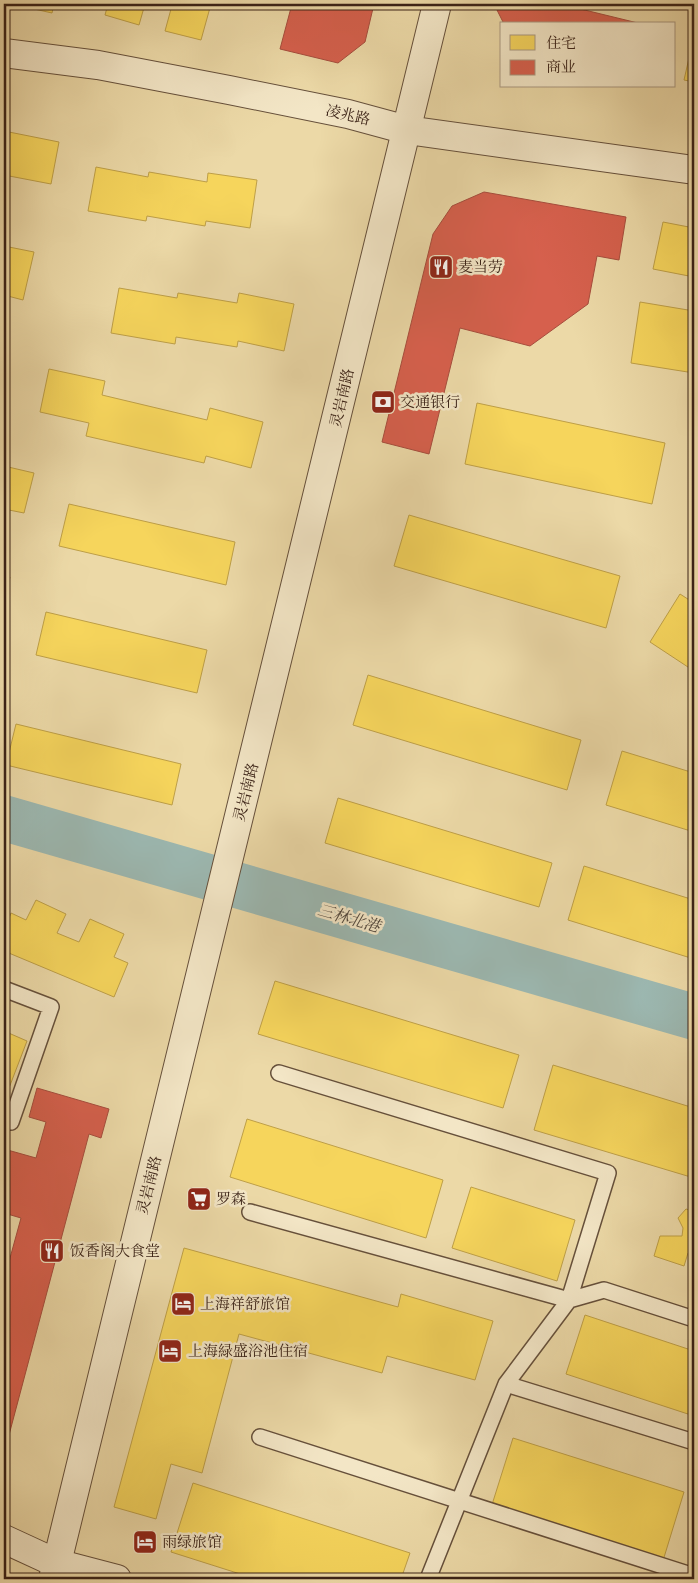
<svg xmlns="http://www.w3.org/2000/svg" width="698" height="1583" font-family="'IM FELL French Canon','Noto Serif SC',serif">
	<rect width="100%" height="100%" fill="#ecd9a7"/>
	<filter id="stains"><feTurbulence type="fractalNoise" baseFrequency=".004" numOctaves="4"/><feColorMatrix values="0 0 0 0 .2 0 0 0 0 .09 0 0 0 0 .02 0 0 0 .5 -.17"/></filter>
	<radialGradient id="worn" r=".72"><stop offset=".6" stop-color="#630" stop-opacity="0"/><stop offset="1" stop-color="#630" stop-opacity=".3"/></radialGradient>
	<!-- homes -->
	<path fill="#f6d55c" stroke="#be9f47" d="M12,4H54L52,13Z
		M108,4H145L139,25L105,15Z
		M150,4H211L201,40L165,31L171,9Z
		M694,36V82L684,80Z
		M4,131L59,142L51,184L4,175Z
		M96,167L148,177L149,172L207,182L208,173L257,180L250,228L206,221L205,226L147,216L146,221L88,211Z
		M663,222L694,228V277L653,269Z
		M4,246L34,252L23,300L4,295Z
		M119,288L177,298L178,293L237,303L239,293L294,304L284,351L238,341L237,347L176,337L175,344L111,333Z
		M640,302L694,311V373L631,363Z
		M49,369L105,381L102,395L207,420L210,408L263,422L251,468L206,456L204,463L86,436L89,423L40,412Z
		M477,403L665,443L652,504L465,464Z
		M4,466L34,473L24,513L4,509Z
		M69,504L235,542L226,585L59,546Z
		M409,515L620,576L606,628L394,566Z
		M4,575L10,577L4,602Z
		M680,594L694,603V671L650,642Z
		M46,612L207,650L197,693L36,655Z
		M368,675L581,740L567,790L353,725Z
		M16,724L181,764L172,805L6,765Z
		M622,751L694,773V832L606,805Z
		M338,798L552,863L539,907L325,843Z
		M584,866L694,900V959L568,920Z
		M36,900L66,914L57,933L79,942L90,919L124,934L114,957L128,963L114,997L4,951V931L11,913L26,920Z
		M275,981L519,1055L503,1108L258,1034Z
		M4,1031L27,1041L9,1088L4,1086Z
		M553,1065L694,1108V1178L534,1130Z
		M247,1119L443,1180L426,1238L230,1177Z
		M471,1187L575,1220L557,1281L452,1248Z
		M686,1209L694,1211V1251L688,1253L684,1266L654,1256L660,1236H682L683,1228L678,1218Z
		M184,1248L398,1307L401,1294L493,1321L475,1380L387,1356L382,1373L239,1334L202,1473L171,1464L156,1519L114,1507Z
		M585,1315L694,1351V1416L566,1374Z
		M513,1438L684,1492L662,1564L490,1511Z
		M193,1483L410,1553L401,1579H256L171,1552Z"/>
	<!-- shops -->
	<path fill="#d6604d" stroke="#a74d3d" d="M292,4H374L365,42L338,63L280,49Z
		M494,4H560L642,24H504Z
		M484,192L626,217L619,260L597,256L588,304L530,346L460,328L429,454L382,442L433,234L452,206Z
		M37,1088L109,1109L101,1138L89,1134L5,1450H4V1269H7L21,1218L4,1213V1149L36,1158L46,1122L29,1117Z"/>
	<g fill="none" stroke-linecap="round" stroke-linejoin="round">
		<!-- river -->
		<path stroke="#9cb8b1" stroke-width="46" d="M4,818L694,1017"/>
		<defs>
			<path id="service" d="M4,989L51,1007L11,1122L4,1120
				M279,1073L608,1173L569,1300L506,1384L428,1579
				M250,1212L569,1300L604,1290L694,1319
				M506,1384L694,1442
				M260,1437L694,1576"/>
			<path id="minor" d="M4,53L98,65L229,90L348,114L407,130L694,170
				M4,1539L56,1563L117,1579"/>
			<path id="tertiary" d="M53,1579L437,4"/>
		</defs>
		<!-- service casing -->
		<use href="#service" stroke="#66503b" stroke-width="18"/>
		<!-- minor casing -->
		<use href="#minor" stroke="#66503b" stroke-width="30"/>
		<!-- tertiary casing -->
		<use href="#tertiary" stroke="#66503b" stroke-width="30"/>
		<!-- service -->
		<use href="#service" stroke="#f3e6c6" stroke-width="15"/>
		<!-- minor -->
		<use href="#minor" stroke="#f3e6c6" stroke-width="28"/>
		<!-- tertiary -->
		<use href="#tertiary" stroke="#f3e6c6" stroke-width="28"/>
	</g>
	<!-- icons -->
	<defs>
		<symbol id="restaurant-square" viewBox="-11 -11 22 22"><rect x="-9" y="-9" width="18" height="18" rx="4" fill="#8f2418" stroke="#f3e6c6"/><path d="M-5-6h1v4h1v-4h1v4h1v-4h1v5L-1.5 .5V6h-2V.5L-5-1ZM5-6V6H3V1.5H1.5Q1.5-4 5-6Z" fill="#fff"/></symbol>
		<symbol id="bank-square" viewBox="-11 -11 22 22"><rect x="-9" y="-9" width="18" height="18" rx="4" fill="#8f2418" stroke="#f3e6c6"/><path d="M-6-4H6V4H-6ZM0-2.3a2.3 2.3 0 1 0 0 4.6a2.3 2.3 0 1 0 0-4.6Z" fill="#fff"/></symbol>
		<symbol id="supermarket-square" viewBox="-11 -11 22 22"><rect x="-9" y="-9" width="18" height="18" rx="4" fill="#8f2418" stroke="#f3e6c6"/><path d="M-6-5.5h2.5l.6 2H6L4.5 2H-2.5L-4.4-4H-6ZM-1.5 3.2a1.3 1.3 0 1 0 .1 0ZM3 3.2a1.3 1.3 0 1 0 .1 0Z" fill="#fff"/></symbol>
		<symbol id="hotel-square" viewBox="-11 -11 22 22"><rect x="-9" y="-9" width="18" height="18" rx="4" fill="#8f2418" stroke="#f3e6c6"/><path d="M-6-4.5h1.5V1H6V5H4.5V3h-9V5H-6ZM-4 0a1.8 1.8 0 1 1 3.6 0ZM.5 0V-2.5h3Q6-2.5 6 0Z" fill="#fff"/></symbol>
	</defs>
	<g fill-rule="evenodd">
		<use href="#restaurant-square" x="427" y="253" width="28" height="28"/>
		<use href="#bank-square" x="369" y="388" width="28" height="28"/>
		<use href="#supermarket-square" x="185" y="1185" width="28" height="28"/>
		<use href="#restaurant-square" x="38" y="1237" width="28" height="28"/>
		<use href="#hotel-square" x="169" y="1290" width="28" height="28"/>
		<use href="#hotel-square" x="156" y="1337" width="28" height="28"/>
		<use href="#hotel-square" x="131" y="1528" width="28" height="28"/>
	</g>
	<g text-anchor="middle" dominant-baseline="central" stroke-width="5" stroke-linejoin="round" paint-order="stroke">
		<!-- street labels -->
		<g font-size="15" fill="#3a2217" stroke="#f3e6c6">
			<text transform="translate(348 115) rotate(13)">凌兆路</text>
			<text transform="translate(342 398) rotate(-77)">灵岩南路</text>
			<text transform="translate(246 792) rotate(-76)">灵岩南路</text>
			<text transform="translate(149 1185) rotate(-76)">灵岩南路</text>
		</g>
		<!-- poi labels -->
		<g font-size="15" fill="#3a2217" stroke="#f3e6c6" text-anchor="start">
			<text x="458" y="267">麦当劳</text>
			<text x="400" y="402">交通银行</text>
			<text x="216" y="1199">罗森</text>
			<text x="70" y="1251">饭香阁大食堂</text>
			<text x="200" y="1304">上海祥舒旅馆</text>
			<text x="188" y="1351">上海緑盛浴池住宿</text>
			<text x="162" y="1542">雨绿旅馆</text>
		</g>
		<!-- water labels -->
		<g font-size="16" font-style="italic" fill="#52483e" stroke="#f3e6c6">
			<text transform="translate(349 918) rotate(16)">三林北港</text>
		</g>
	</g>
	<!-- margin -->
	<rect width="698" height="1583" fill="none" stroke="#ecd9a7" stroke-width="20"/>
	<rect x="5" y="5" width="688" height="1573" fill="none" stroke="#3a2217" stroke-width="2.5"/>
	<rect x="10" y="10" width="678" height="1563" fill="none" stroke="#3a2217"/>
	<!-- legend -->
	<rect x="500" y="22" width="175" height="65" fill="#f3e6c6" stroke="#a99880"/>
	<rect x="510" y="35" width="25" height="15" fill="#f6d55c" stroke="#a99880"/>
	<text x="546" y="48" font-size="15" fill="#3a2217">住宅</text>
	<rect x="510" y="60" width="25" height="15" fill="#d6604d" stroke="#a99880"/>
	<text x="546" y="72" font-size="15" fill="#3a2217">商业</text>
	<rect width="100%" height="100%" filter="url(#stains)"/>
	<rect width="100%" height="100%" fill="url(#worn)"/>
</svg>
